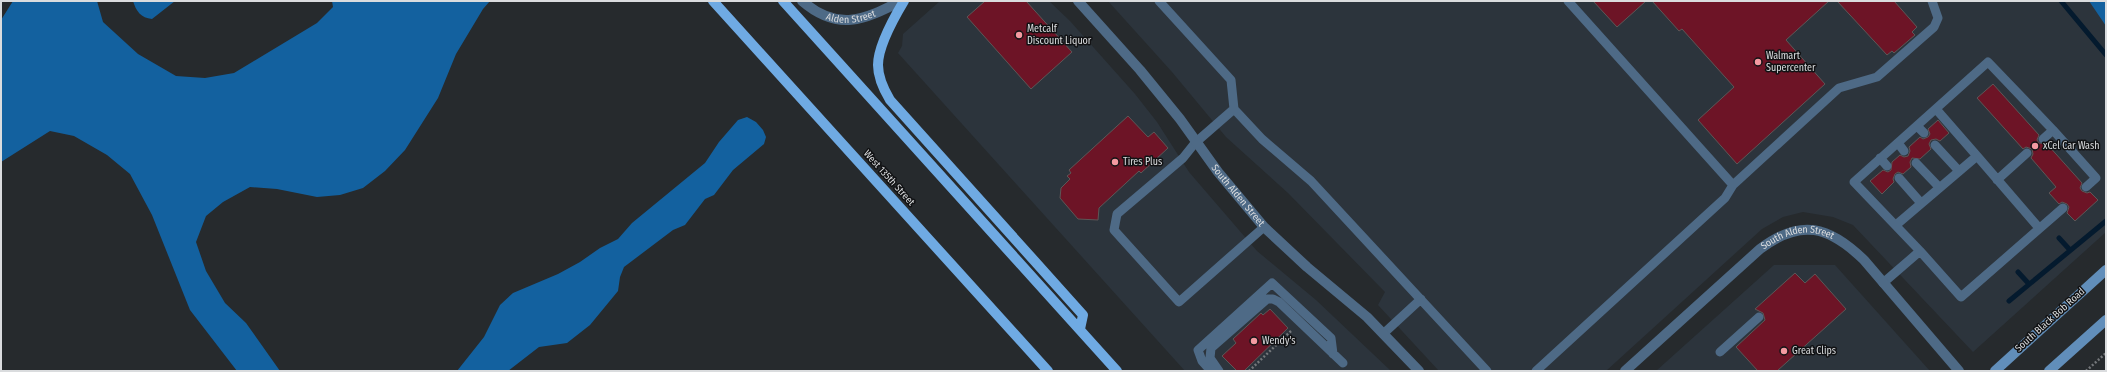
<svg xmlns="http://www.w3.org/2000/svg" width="2107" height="372" font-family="'Fira Sans Condensed',sans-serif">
	<rect width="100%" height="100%" fill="#262a2d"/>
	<!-- built -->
	<path fill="#2c343c" d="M940,1H1049L1070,21L1135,94L1157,122L1189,172L1257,251L1316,300L1391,371H1185L898,53L902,46L903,34Z
		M1108,1H2106V232L1973,352L1853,225L1833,217L1803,212L1783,217L1762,229L1606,371H1439L1378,305L1385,292L1288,193L1226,137L1172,72Z
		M1774,265H1835L1930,371H1656Z"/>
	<!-- forest -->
	<path fill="#13619f" d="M13,1H97L103,22L138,54L176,76L205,78L234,73L317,23L333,7L332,1H490L483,9L456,54L438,98L405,150L385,171L363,188L340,195L317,197L277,189L250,187L223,202L206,216L196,242L206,271L225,303L246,323L280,371H237L190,310L152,215L130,174L107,155L74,136L50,131L1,162V20Z
		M133,1H175L152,19C141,18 136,11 133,1Z
		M2089,1H2106V26Z
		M747,117L756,122L763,130L766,137L764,144L733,170L714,195L705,199L685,225L673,230L624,267L620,277L618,291L590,325L567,343L539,347L508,371H457L484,337L500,305L513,293L558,274L580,262L600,248L618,239L632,223L705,163L719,142L738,120Z"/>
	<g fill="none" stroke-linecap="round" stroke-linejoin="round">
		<!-- stream -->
		<path stroke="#041a2e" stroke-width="5" d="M2061,1L2106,55
			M2059,238L2070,250
			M2018,272L2029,284
			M2009,301L2106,221"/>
	</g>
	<!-- building -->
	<path fill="#6d1426" stroke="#5d5757" d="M985,1H1026L1072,52L1031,89L967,17Z
		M1593,1H1646L1617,27Z
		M1652,1H1829L1786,40L1825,84L1737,164L1698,120L1734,87L1682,29L1679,31Z
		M1837,1H1894L1917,27L1912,32L1915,35L1894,53L1892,51L1887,55Z
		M1993,84L2039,135L2037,140L2039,143L2047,144L2082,183L2080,188L2082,191L2087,193L2090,192L2098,200L2075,221L2067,213L2069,207L2067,204L2062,202L2059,204L2049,193L2056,187L2031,158L2033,154L2032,149L2026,147L2023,149L1977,98Z
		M1128,116L1148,137L1154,132L1168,148L1141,173L1139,171L1099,208L1098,220L1078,219L1060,198L1061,188L1070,179L1067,176L1071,173L1069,170Z
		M1938,120L1949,133L1940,141L1936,139L1931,140L1929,144L1931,149L1920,159L1912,158L1910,162L1911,167L1903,174L1898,172L1895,174L1893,179L1894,182L1882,194L1870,181L1883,170L1888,172L1891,170L1892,162L1900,155L1904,157L1908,156L1910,151L1909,147L1920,137L1923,139L1928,137L1930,134L1928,129Z
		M1795,273L1805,283L1815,274L1846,309L1777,371H1758L1736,347L1765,320L1763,313L1755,309Z
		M1270,309L1288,328L1244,371H1237L1222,356L1236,343L1233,339L1261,313L1263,315Z"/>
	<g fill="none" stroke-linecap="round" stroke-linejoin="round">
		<!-- path -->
		<path stroke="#74777a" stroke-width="2.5" stroke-dasharray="2 2" stroke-linecap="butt" d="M1249,371L1291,331
			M2086,371L2106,353"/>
		<!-- service -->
		<path stroke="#4e6a86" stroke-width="9" d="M1159,1L1231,80L1234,109
			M1917,126L1924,133
			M2043,139L2053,130
			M1898,143L1904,151
			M1935,145L1959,171
			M1977,156L2039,228
			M1880,158L1887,166
			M1916,163L1939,187
			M1899,178L1921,203
			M1997,180L2027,153
			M1733,185L1839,88L1877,77L1934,27L1938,18L1932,1
			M1896,225L1977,156L1936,109
			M1264,227L1179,302L1114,230L1117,214L1183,158L1195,143L1234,109L1262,139L1311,181L1487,371
			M1920,251L1961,297L2063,208
			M1883,283L1920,251L1854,182L1988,62L2053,130L2096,178L2086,187
			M1383,334L1421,299
			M1720,352L1759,317
			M1211,371L1202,361L1198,350L1272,283L1331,338L1333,354
			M1219,371L1210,358L1211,348L1267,299H1273L1279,302L1343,363
			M1536,371L1725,198L1733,185L1568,1"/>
		<!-- minor -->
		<g stroke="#4e6a86" stroke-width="10">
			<path id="s1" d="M1078,1L1140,70L1180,119L1218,172L1264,227L1307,267L1367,317L1419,371"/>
			<path id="s2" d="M1625,371L1760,249C1801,218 1829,226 1864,260L1959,371"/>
		</g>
		<!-- tertiary -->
		<path stroke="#4e6a86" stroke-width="10" id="s3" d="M802,1C838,32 864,20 901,1"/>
		<!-- secondary -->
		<path stroke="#618eba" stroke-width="10" d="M1995,371L2106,270
			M2049,371L2106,320"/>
		<!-- primary -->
		<path stroke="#6faae3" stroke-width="10" d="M713,1L1048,371
			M783,1L1117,371
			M904,1C895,16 878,47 878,65C878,77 884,90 890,100L1083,315L1080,329"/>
	</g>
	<!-- markers -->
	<g fill="#f49aa1" stroke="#111214" stroke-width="1.5">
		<circle cx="1019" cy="35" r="4"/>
		<circle cx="1758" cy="62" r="4"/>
		<circle cx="2035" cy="146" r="4"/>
		<circle cx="1115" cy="162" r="4"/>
		<circle cx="1254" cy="341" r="4"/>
		<circle cx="1784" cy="351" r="4"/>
	</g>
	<g text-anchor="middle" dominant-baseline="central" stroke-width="3" stroke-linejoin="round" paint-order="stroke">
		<!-- street labels -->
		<g font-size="10" fill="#dadcde" stroke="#111214">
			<text stroke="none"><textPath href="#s3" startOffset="54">Alden Street</textPath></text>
			<text transform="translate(889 178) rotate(48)">West 135th Street</text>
			<text stroke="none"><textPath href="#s1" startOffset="252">South Alden Street</textPath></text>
			<text stroke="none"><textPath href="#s2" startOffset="223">South Alden Street</textPath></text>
			<text transform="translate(2050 320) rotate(-42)">South Black Bob Road</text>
		</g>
		<!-- poi labels -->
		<g font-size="10" fill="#dadcde" stroke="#111214" text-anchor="start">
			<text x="1027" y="29">Metcalf<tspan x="1027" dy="12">Discount Liquor</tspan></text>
			<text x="1766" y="56">Walmart<tspan x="1766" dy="12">Supercenter</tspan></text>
			<text x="2043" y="146">xCel Car Wash</text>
			<text x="1123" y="162">Tires Plus</text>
			<text x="1262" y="341">Wendy's</text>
			<text x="1792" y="351">Great Clips</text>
		</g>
	</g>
	<!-- border -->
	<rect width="2107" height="372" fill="none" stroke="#dadcde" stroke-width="4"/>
</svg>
